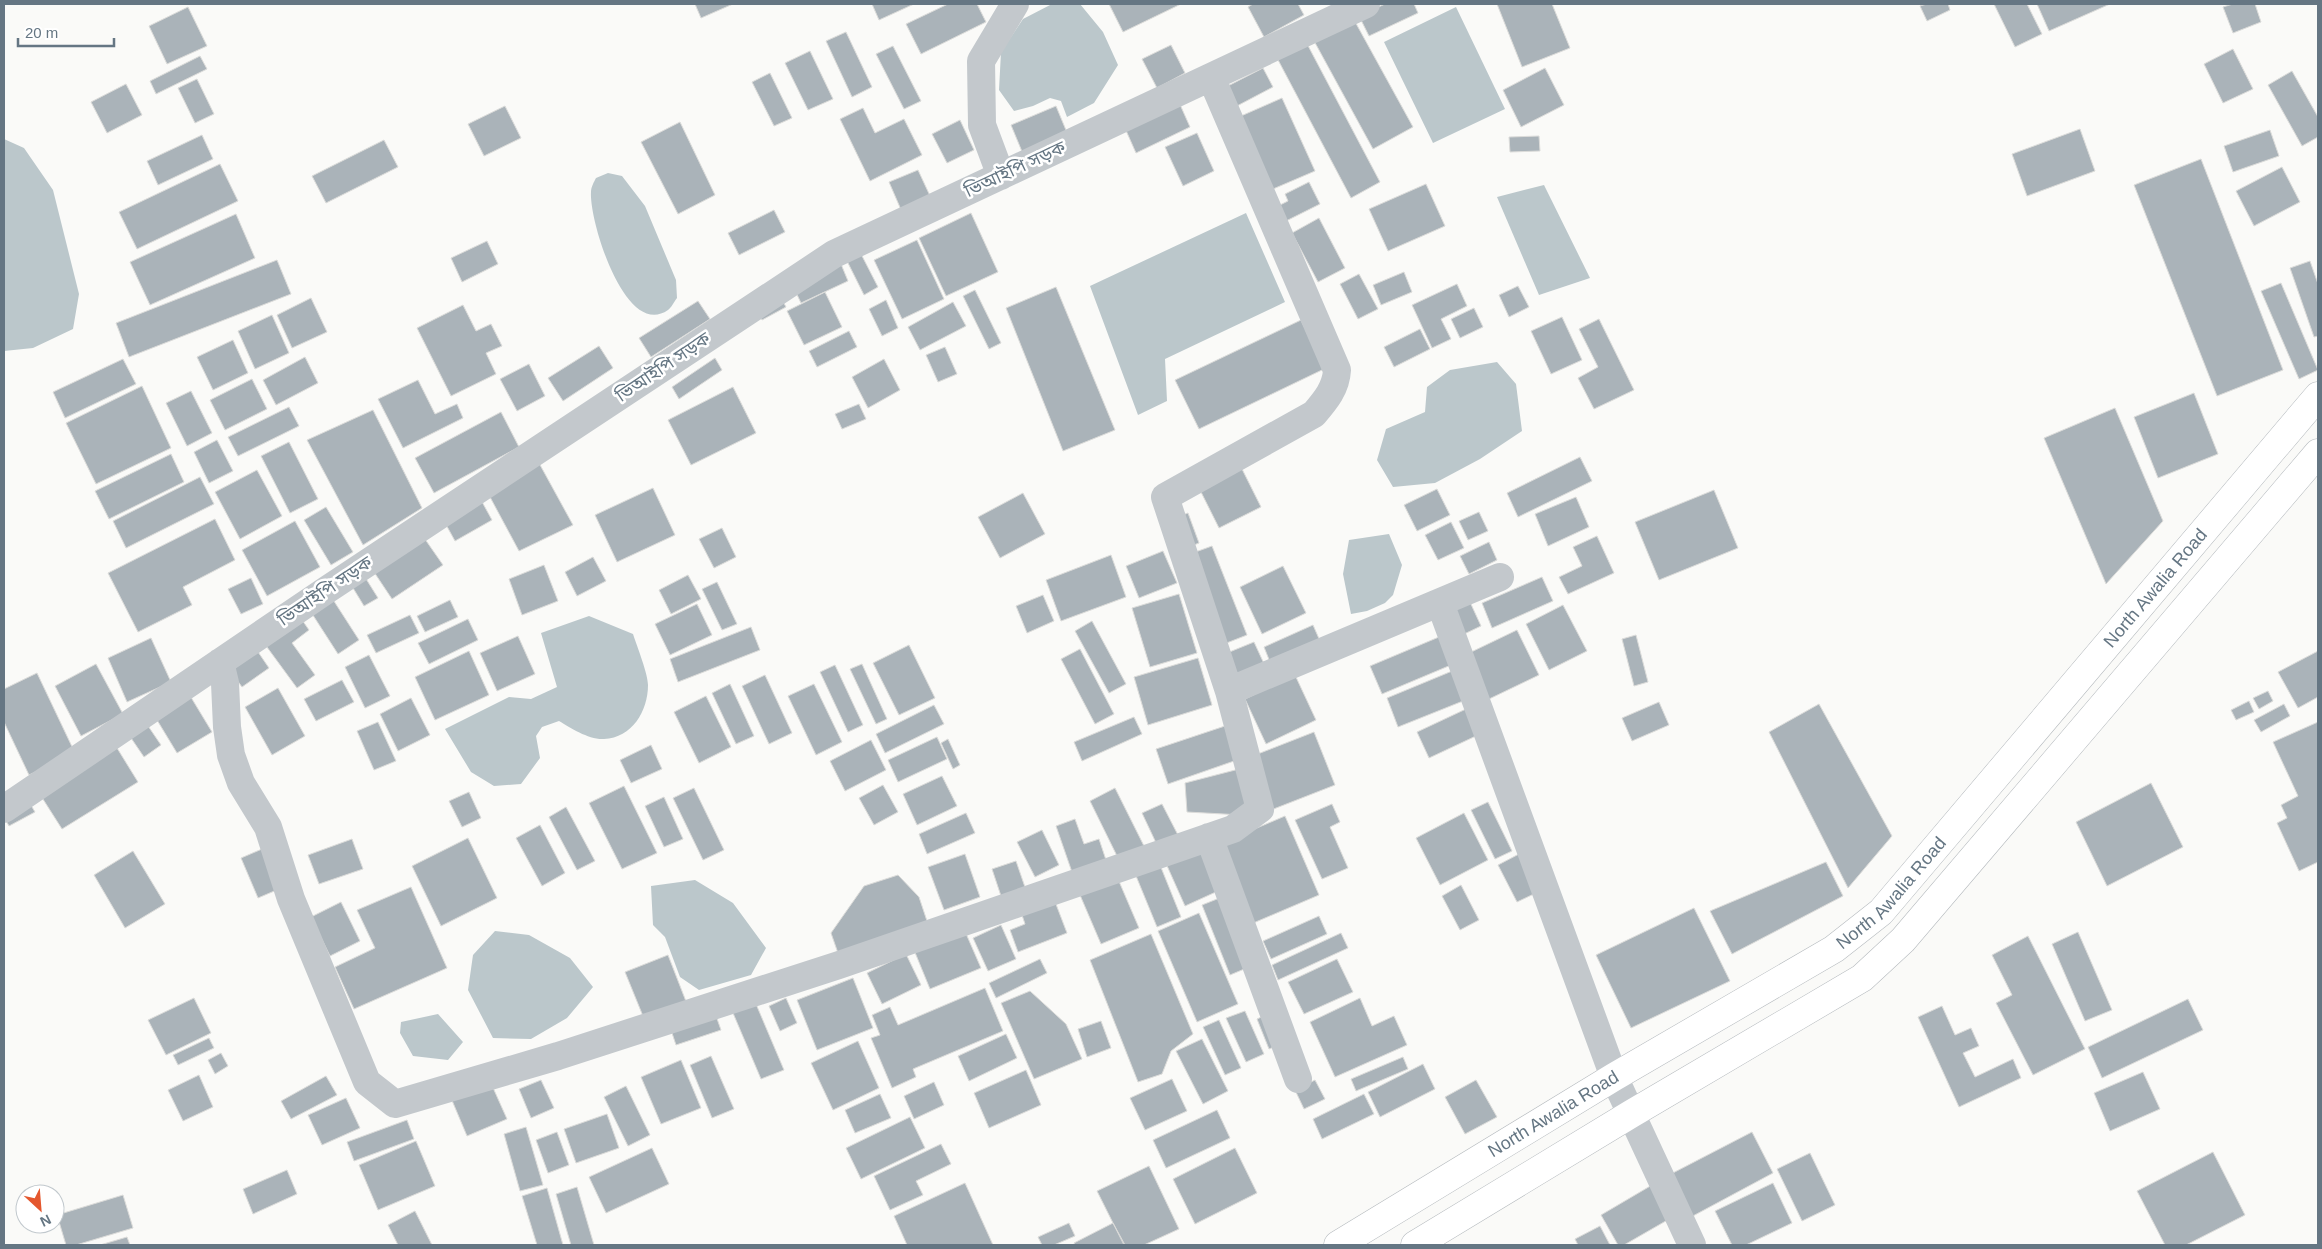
<svg xmlns="http://www.w3.org/2000/svg" width="2322" height="1249" font-family="Arial,'Noto Sans Bengali',sans-serif">
	<rect width="100%" height="100%" fill="#fafaf8"/>
	<!-- water -->
	<path fill="#bbc7cb" d="M1052,4H1080L1103,32L1118,65L1094,103L1067,117L1061,101L1050,98L1033,106L1014,111L999,90L1001,52L1023,19Z
		M1456,7L1505,109L1433,143L1384,42Z
		M4,139L24,148L53,190L79,294L73,329L33,348L4,351Z
		M608,173L622,176L645,206L676,280L677,298C674,302 671,308 668,310C625,340 589,220 591,192C591,187 594,182 596,178Z
		M1544,185L1590,278L1539,295L1497,197Z
		M1246,213L1285,302L1165,359L1167,401L1138,415L1090,286Z
		M1497,362L1516,384L1522,431L1480,459L1435,483L1393,487L1377,460L1386,429L1425,412L1427,387L1450,370Z
		M1389,534L1402,565L1393,595L1385,603L1367,611L1351,614L1343,574L1349,540Z
		M589,616L633,634C637,646 648,674 648,685C648,711 632,738 604,739C589,740 571,728 559,721L542,727L536,736L540,758L521,784L494,786L471,772L445,729L509,697L531,699L557,687L541,633Z
		M695,880L733,903L766,948L751,975L699,990L680,977L665,937L653,925L651,886Z
		M495,931L529,935L570,958L593,987L567,1018L531,1039L493,1038L468,990L473,955Z
		M438,1014L463,1042L448,1060L413,1056L400,1033L401,1022Z"/>
	<!-- building -->
	<path fill="#aab3b9" stroke="#dcdcda" d="M695,4H733L701,18Z
		M872,4H914L879,20Z
		M948,4H977L986,22L921,54L906,24Z
		M1109,4H1181L1123,32Z
		M1253,4H1298L1304,15L1264,37L1248,7Z
		M1385,4H1414L1418,13L1369,36L1359,16Z
		M1497,4H1552L1570,48L1522,67Z
		M1927,4H1948L1950,10L1927,21L1920,6Z
		M1994,4H2027L2042,34L2015,47Z
		M2037,4H2110L2049,31Z
		M2233,4H2255L2261,22L2233,33L2223,7Z
		M188,7L207,46L167,64L149,26Z
		M1353,18L1413,127L1373,149L1313,39Z
		M846,32L872,87L852,97L826,41Z
		M1305,40L1380,182L1351,198L1276,56Z
		M1171,45L1185,73L1157,88L1142,59Z
		M893,46L921,101L904,109L876,54Z
		M2233,49L2253,89L2223,103L2204,64Z
		M810,51L833,99L808,110L785,63Z
		M200,56L207,69L156,94L150,81Z
		M1263,68L1273,87L1235,107L1224,88Z
		M1545,68L1564,105L1521,127L1503,90Z
		M2292,71L2318,117V137L2302,146L2268,85Z
		M770,73L792,118L774,126L752,82Z
		M197,79L214,114L195,123L178,88Z
		M126,84L142,115L107,133L91,102Z
		M1282,98L1315,171L1273,189L1241,116Z
		M1178,100L1190,127L1136,153L1124,126Z
		M505,106L521,138L484,156L468,124Z
		M1056,106L1068,135L1023,154L1011,125Z
		M863,108L875,133L904,119L922,155L870,181L840,119Z
		M960,120L974,150L947,163L932,134Z
		M680,122L715,195L678,214L641,142Z
		M2080,129L2095,171L2027,196L2012,154Z
		M2270,130L2279,156L2233,172L2224,146Z
		M1197,133L1214,171L1183,186L1165,147Z
		M202,135L213,159L158,185L147,161Z
		M1539,136L1540,151L1510,152L1509,137Z
		M384,140L398,167L326,203L312,176Z
		M2201,159L2283,370L2217,396L2134,185Z
		M220,164L238,201L137,249L119,212Z
		M2282,167L2300,202L2254,226L2236,191Z
		M918,170L931,198L902,212L889,182Z
		M1309,182L1320,204L1284,222L1276,207L1288,201L1285,194Z
		M1426,184L1445,226L1388,251L1369,209Z
		M774,210L785,232L739,255L728,233Z
		M971,213L998,272L946,296L919,238Z
		M236,214L255,258L150,305L130,262Z
		M1319,218L1345,268L1318,282L1292,233Z
		M917,240L944,299L902,319L874,260Z
		M487,241L498,264L462,282L451,258Z
		M860,252L878,287L864,295L846,259Z
		M277,260L291,294L129,357L116,323Z
		M2310,261L2318,284V336L2314,337L2290,268Z
		M841,264L848,281L801,303L793,286Z
		M1404,272L1412,292L1381,305L1373,285Z
		M1359,274L1378,309L1358,319L1340,284Z
		M2281,283L2318,370L2299,379L2261,291Z
		M1457,284L1467,306L1441,319L1451,339L1432,348L1412,305Z
		M1518,286L1529,307L1509,317L1499,295Z
		M1056,287L1115,430L1063,451L1006,308Z
		M975,290L1001,343L989,349L963,296Z
		M825,292L842,327L804,345L787,311Z
		M780,296L786,307L762,320L756,308Z
		M311,298L327,332L292,348L277,315Z
		M886,300L898,328L882,336L869,309Z
		M698,301L710,319L651,357L639,338Z
		M953,302L966,326L920,350L908,327Z
		M463,305L476,331L491,324L502,346L486,353L496,374L451,396L417,328Z
		M1474,308L1483,327L1460,338L1451,319Z
		M272,315L289,353L255,369L238,331Z
		M1562,317L1582,360L1551,374L1531,331Z
		M1599,319L1634,390L1594,409L1578,378L1598,367L1579,329Z
		M1301,320L1324,369L1199,429L1175,380Z
		M1420,329L1430,349L1394,367L1384,347Z
		M849,331L857,347L817,367L809,351Z
		M233,340L248,373L213,390L197,357Z
		M599,346L613,368L563,401L548,378Z
		M945,347L957,374L938,382L926,355Z
		M305,357L318,383L276,405L263,380Z
		M715,358L722,370L679,399L672,387Z
		M123,359L136,384L65,418L53,392Z
		M884,359L900,390L868,408L852,377Z
		M529,364L545,396L517,411L500,379Z
		M252,379L267,409L225,430L210,400Z
		M418,380L435,414L457,404L463,418L403,448L378,399Z
		M142,386L171,448L96,484L66,423Z
		M733,387L756,433L691,465L668,420Z
		M191,391L212,433L187,446L166,403Z
		M2194,393L2218,454L2158,478L2134,417Z
		M859,404L866,419L842,429L835,414Z
		M289,407L299,426L238,456L228,437Z
		M2115,408L2163,521L2106,584L2044,438Z
		M373,410L422,508L363,545L307,440Z
		M501,412L519,447L434,493L415,458Z
		M217,440L233,471L209,483L194,452Z
		M289,442L318,499L290,513L261,456Z
		M171,454L184,482L109,519L95,491Z
		M1580,457L1592,481L1518,517L1507,493Z
		M539,463L573,525L519,551L490,497Z
		M1239,463L1261,507L1219,528L1197,484Z
		M257,470L282,516L240,539L215,492Z
		M200,477L214,504L126,548L113,521Z
		M653,488L675,535L617,562L595,515Z
		M1437,489L1450,515L1417,531L1404,505Z
		M1714,490L1738,548L1659,580L1635,522Z
		M1023,493L1045,534L1000,558L978,517Z
		M1576,497L1589,527L1548,546L1535,514Z
		M481,500L492,520L455,541L444,521Z
		M326,507L353,552L331,565L304,520Z
		M1479,512L1488,531L1468,540L1459,521Z
		M1188,513L1199,543L1186,548L1175,518Z
		M215,519L235,560L183,587L192,605L138,632L108,573Z
		M295,521L320,567L267,596L242,550Z
		M1451,522L1464,548L1438,560L1425,535Z
		M722,528L736,557L714,568L699,539Z
		M420,532L443,565L392,599L370,566Z
		M1597,536L1614,573L1568,594L1559,577L1582,566L1573,547Z
		M1489,542L1497,560L1469,574L1460,556Z
		M1212,546L1247,635L1224,644L1190,554Z
		M1163,551L1177,583L1139,598L1126,566Z
		M1111,555L1126,597L1061,621L1046,580Z
		M593,557L606,581L577,596L565,572Z
		M544,565L558,601L522,615L509,579Z
		M1283,566L1306,613L1262,634L1240,587Z
		M363,574L378,598L364,606L350,583Z
		M688,575L701,599L671,614L659,590Z
		M1542,577L1553,601L1492,628L1482,603Z
		M251,578L263,604L241,614L228,589Z
		M717,582L737,624L722,630L702,589Z
		M1179,594L1197,653L1150,667L1132,608Z
		M330,595L359,640L338,654L309,609Z
		M1043,595L1054,621L1027,633L1016,606Z
		M450,600L458,617L425,632L417,616Z
		M1470,602L1481,626L1460,636L1449,611Z
		M697,604L712,635L670,655L655,624Z
		M1563,605L1587,651L1549,670L1526,624Z
		M410,615L419,633L376,653L367,635Z
		M300,617L309,630L292,643L315,675L297,688L264,643Z
		M468,619L478,640L429,664L418,643Z
		M1092,621L1126,684L1109,693L1075,631Z
		M1313,625L1320,641L1270,662L1264,647Z
		M751,627L760,650L678,682L670,659Z
		M1517,630L1539,675L1487,700L1465,655Z
		M1636,635L1648,682L1634,686L1622,639Z
		M518,636L535,674L497,691L480,653Z
		M1439,637L1451,665L1382,694L1370,666Z
		M151,638L171,682L127,702L108,658Z
		M1254,642L1266,668L1239,680L1227,653Z
		M909,645L935,698L899,715L873,663Z
		M254,646L269,668L242,687L226,665Z
		M1080,649L1114,714L1095,724L1061,659Z
		M469,651L489,695L435,720L415,677Z
		M2318,651V697L2298,708L2278,672Z
		M369,655L390,696L365,708L345,667Z
		M1198,658L1212,705L1148,725L1134,677Z
		M96,664L123,714L81,736L55,686Z
		M862,664L887,719L876,724L850,669Z
		M835,665L863,725L848,732L820,672Z
		M1457,669L1468,699L1398,727L1387,698Z
		M37,673L75,753L29,775L4,722V689Z
		M765,675L792,733L769,744L742,686Z
		M1295,675L1316,720L1266,744L1245,699Z
		M342,680L354,702L316,721L304,699Z
		M730,684L754,736L736,744L712,693Z
		M814,684L842,742L816,755L788,696Z
		M278,688L305,736L272,755L245,707Z
		M2268,691L2273,701L2259,709L2253,698Z
		M189,694L212,732L177,753L154,715Z
		M706,696L731,747L699,763L674,712Z
		M411,698L430,735L398,751L380,714Z
		M2249,701L2254,712L2236,720L2231,710Z
		M1659,702L1669,725L1632,741L1622,718Z
		M1819,704L1892,836L1848,888L1769,732Z
		M2284,704L2290,716L2261,732L2254,720Z
		M934,705L944,724L885,753L876,734Z
		M1466,709L1478,735L1429,758L1417,732Z
		M1134,717L1142,734L1082,761L1074,742Z
		M378,722L396,761L374,770L357,731Z
		M2318,722V862L2299,871L2277,823L2287,818L2281,805L2298,796L2273,742Z
		M146,723L161,745L144,757L129,735Z
		M1225,726L1237,760L1168,784L1156,749Z
		M1314,732L1335,785L1271,810L1250,757Z
		M937,737L947,759L898,782L888,760Z
		M948,739L960,765L953,769L941,743Z
		M871,740L886,770L845,791L830,761Z
		M651,745L662,769L631,783L620,760Z
		M117,748L138,782L62,829L41,796Z
		M1243,768L1249,804L1242,815L1187,812L1185,783Z
		M942,776L957,806L917,825L903,794Z
		M2151,783L2183,847L2107,886L2076,822Z
		M883,785L898,812L874,825L859,798Z
		M624,786L657,853L622,869L589,803Z
		M694,788L724,850L703,860L673,798Z
		M1115,788L1144,846L1118,858L1090,801Z
		M469,792L481,818L462,827L449,801Z
		M664,797L683,839L664,847L645,806Z
		M29,802L35,812L9,826L4,817Z
		M1488,802L1512,851L1495,859L1471,810Z
		M1162,804L1179,837L1158,847L1142,813Z
		M1332,804L1340,822L1330,827L1348,868L1322,879L1295,820Z
		M566,807L595,861L577,870L549,817Z
		M966,813L975,833L927,854L919,834Z
		M1464,813L1488,860L1440,885L1416,838Z
		M1285,816L1319,895L1251,924L1217,845Z
		M1075,819L1084,844L1099,839L1107,863L1073,875L1056,826Z
		M540,825L565,873L542,886L516,838Z
		M1042,830L1059,865L1035,877L1017,842Z
		M468,838L497,898L441,926L412,866Z
		M352,839L363,869L319,884L308,855Z
		M1198,845L1218,891L1185,906L1164,859Z
		M262,849L279,889L258,898L241,858Z
		M133,851L165,904L125,928L94,875Z
		M965,854L980,897L944,910L928,867Z
		M1519,854L1538,892L1517,902L1498,865Z
		M1158,860L1181,917L1157,927L1134,871Z
		M1016,861L1026,890L1002,899L992,869Z
		M1826,862L1843,896L1732,954L1710,911Z
		M898,875L919,897L929,927L839,956L831,933L864,886Z
		M1118,879L1139,928L1101,944L1080,895Z
		M1461,885L1479,920L1460,930L1442,896Z
		M411,887L447,968L354,1009L335,967L375,948L357,910Z
		M1222,897L1249,967L1230,975L1202,905Z
		M1054,899L1067,933L1018,952L1010,930L1025,924L1021,912Z
		M341,902L360,941L330,956L311,917Z
		M1694,908L1730,981L1631,1028L1596,955Z
		M1199,913L1238,1004L1197,1022L1158,931Z
		M1319,916L1327,934L1271,959L1263,941Z
		M1001,925L1016,959L988,971L973,938Z
		M964,929L981,968L930,989L914,950Z
		M2078,932L2112,1010L2085,1021L2052,944Z
		M1341,933L1348,948L1278,980L1272,965Z
		M1151,934L1193,1034L1171,1051L1162,1074L1138,1082L1090,960Z
		M2028,936L2085,1049L2033,1075L1996,1003L2012,995L1992,955Z
		M906,954L921,985L882,1004L867,973Z
		M668,955L687,1004L645,1021L625,972Z
		M1040,959L1047,973L996,998L989,983Z
		M1337,959L1353,992L1304,1014L1288,982Z
		M853,978L873,1028L817,1050L797,1000Z
		M985,988L1003,1031L913,1069L916,1077L892,1088L871,1038L880,1035L872,1015L890,1007L898,1025Z
		M1030,991L1066,1024L1082,1059L1034,1079L1001,1003Z
		M194,998L211,1033L166,1055L148,1020Z
		M786,998L797,1023L780,1031L769,1006Z
		M1360,998L1372,1026L1394,1016L1407,1045L1335,1077L1310,1022Z
		M2188,999L2203,1030L2102,1078L2088,1047Z
		M756,1004L784,1070L761,1079L733,1013Z
		M1942,1006L1955,1035L1971,1028L1979,1046L1963,1053L1975,1077L2013,1059L2021,1078L1959,1107L1918,1017Z
		M1245,1011L1264,1054L1246,1062L1226,1018Z
		M715,1013L721,1030L676,1045L670,1027Z
		M1268,1014L1281,1044L1269,1049L1257,1019Z
		M1219,1020L1241,1068L1225,1075L1203,1027Z
		M1101,1021L1111,1048L1087,1057L1078,1029Z
		M1006,1034L1017,1058L969,1081L958,1056Z
		M209,1038L214,1048L178,1065L173,1055Z
		M1202,1039L1228,1091L1203,1104L1176,1051Z
		M858,1041L879,1088L833,1110L811,1063Z
		M221,1053L228,1066L215,1074L208,1060Z
		M711,1056L734,1109L712,1118L690,1065Z
		M1403,1057L1408,1069L1356,1091L1351,1079Z
		M681,1060L701,1108L661,1124L641,1077Z
		M1423,1064L1435,1089L1380,1117L1368,1092Z
		M1026,1070L1041,1105L989,1128L974,1093Z
		M2143,1072L2160,1109L2110,1131L2094,1093Z
		M199,1075L213,1107L183,1121L168,1090Z
		M326,1076L337,1095L291,1119L281,1101Z
		M1172,1079L1187,1111L1145,1130L1130,1098Z
		M541,1080L554,1108L531,1118L519,1089Z
		M1315,1080L1325,1099L1304,1109L1295,1090Z
		M1476,1080L1497,1117L1465,1134L1445,1097Z
		M490,1081L507,1119L467,1136L451,1098Z
		M934,1082L944,1105L914,1119L904,1096Z
		M626,1086L650,1135L628,1146L604,1097Z
		M880,1094L891,1118L855,1133L845,1110Z
		M1364,1094L1374,1114L1322,1139L1313,1119Z
		M346,1098L360,1128L322,1145L308,1115Z
		M1217,1110L1230,1138L1166,1168L1153,1140Z
		M607,1114L619,1148L576,1163L564,1129Z
		M910,1117L925,1148L861,1179L846,1148Z
		M407,1120L414,1139L354,1161L347,1142Z
		M526,1127L543,1185L520,1191L504,1134Z
		M557,1132L569,1165L548,1173L536,1140Z
		M1752,1132L1773,1173L1691,1217L1669,1175Z
		M416,1141L435,1186L378,1210L359,1165Z
		M941,1144L951,1164L916,1181L923,1195L890,1210L874,1176Z
		M652,1148L669,1184L606,1213L589,1177Z
		M1235,1148L1257,1193L1195,1224L1173,1179Z
		M2213,1152L2245,1215L2186,1245H2165L2137,1191Z
		M1810,1153L1835,1205L1802,1221L1777,1169Z
		M1149,1166L1179,1229L1144,1245H1124L1097,1191Z
		M287,1170L297,1194L253,1214L243,1189Z
		M965,1183L993,1245H907L894,1216Z
		M1773,1183L1792,1223L1746,1245H1732L1715,1211Z
		M1652,1185L1671,1218L1624,1245H1618L1601,1215Z
		M577,1187L594,1245H571L556,1194Z
		M547,1188L563,1245H537L522,1196Z
		M123,1195L133,1228L76,1245H66L57,1215Z
		M415,1211L432,1245H398L388,1225Z
		M1069,1223L1075,1236L1054,1245H1042L1038,1237Z
		M1113,1223L1125,1245H1075L1074,1243Z
		M1600,1226L1610,1245H1578L1575,1239Z
		M127,1237L130,1245H100Z"/>
	<g fill="none" stroke-linecap="round" stroke-linejoin="round">
		<defs>
			<g id="major">
				<path id="s1" d="M1338,1245L1614,1077L1834,949L1881,912L2318,396"/>
				<path d="M1415,1245L1631,1114L1862,978L1903,940L2318,453"/>
			</g>
		</defs>
		<!-- major casing -->
		<use href="#major" stroke="#b5babe" stroke-width="29"/>
		<!-- minor -->
		<path stroke="#c3c8cc" stroke-width="28" d="M1001,176L982,125L981,61L1015,4
			M1440,603L1614,1077L1692,1245
			M220,662L225,683L227,727L231,755L241,783L268,827L291,899L367,1082L395,1104L558,1056L839,965L1233,829L1260,809L1229,691L1165,497L1314,414C1326,400 1336,388 1337,370L1211,77
			M1229,691L1500,577
			M4,809L328,589L834,254L1366,4
			M1209,837L1298,1079"/>
		<!-- major -->
		<use href="#major" stroke="#fff" stroke-width="28"/>
	</g>
	<g text-anchor="middle" dominant-baseline="central" stroke-width="5" stroke-linejoin="round" paint-order="stroke">
		<!-- street labels -->
		<g font-size="18" fill="#657683" stroke="#fff">
			<text transform="translate(1015 169) rotate(-25)">ভিআইপি সড়ক</text>
			<text transform="translate(663 367) rotate(-34)">ভিআইপি সড়ক</text>
			<text stroke="none"><textPath href="#s1" startOffset="1062">North Awalia Road</textPath></text>
			<text transform="translate(325 591) rotate(-34)">ভিআইপি সড়ক</text>
			<text stroke="none"><textPath href="#s1" startOffset="658">North Awalia Road</textPath></text>
			<text stroke="none"><textPath href="#s1" startOffset="252">North Awalia Road</textPath></text>
		</g>
	</g>
	<!-- border -->
	<rect width="2322" height="1249" fill="none" stroke="#657683" stroke-width="10"/>
	<!-- north arrow -->
	<g transform="translate(40 1209) rotate(154)"><circle r="24" fill="#ffffff" stroke="#c1c8cd"/>
	<path d="M0-4L9 19L0 12L-9 19Z" fill="#e4572e"/>
	<text y="-8" font-size="14" font-weight="bold" text-anchor="middle" fill="#657683">N</text>
	</g>
	<!-- scale -->
	<path d="M18 38v8h96v-8" fill="none" stroke="#657683" stroke-width="2.5"/>
	<text x="25" y="38" font-size="15" fill="#657683" stroke="#ffffff" stroke-width="4" paint-order="stroke">20 m</text>
</svg>
